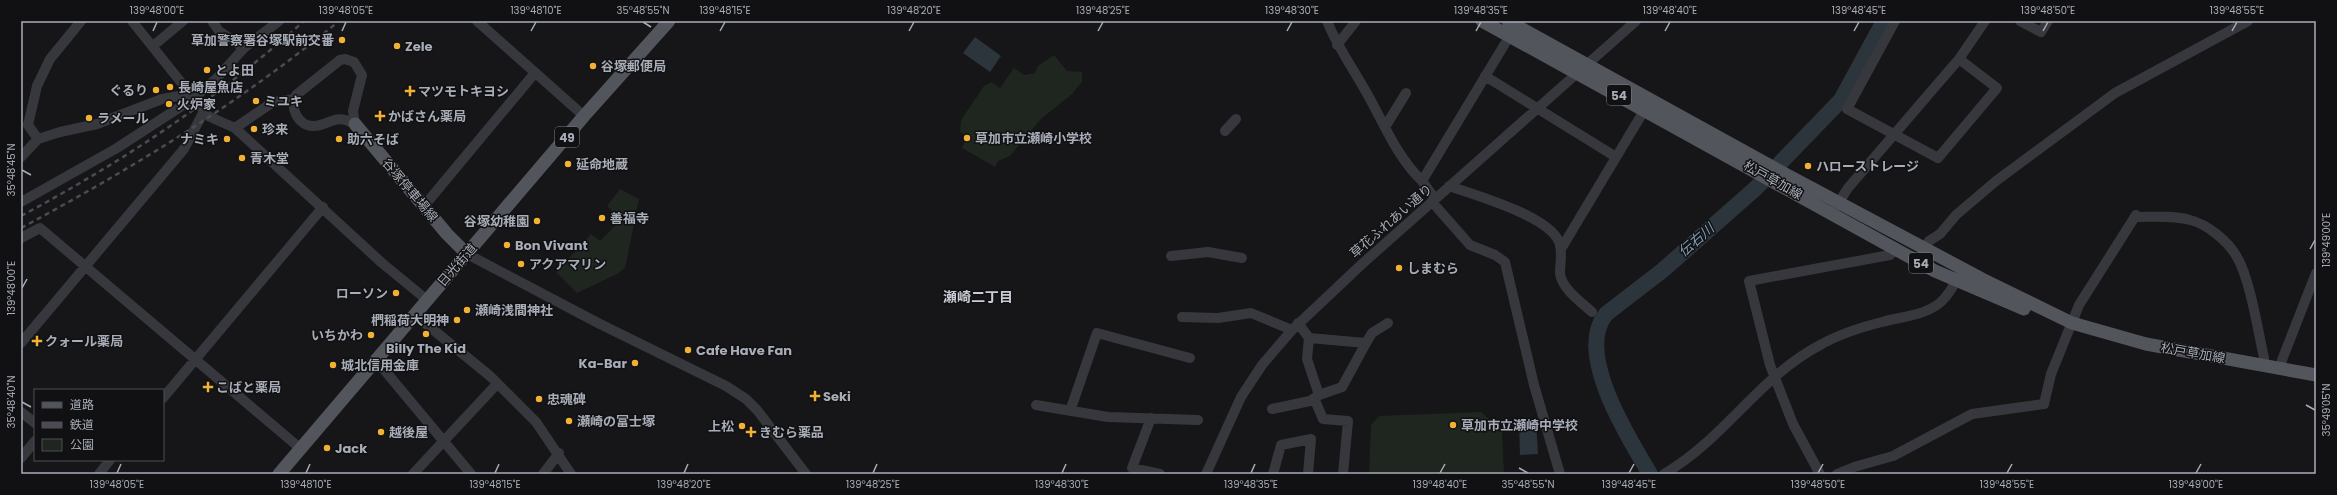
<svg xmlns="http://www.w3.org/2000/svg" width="2337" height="495" font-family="Poppins,'Noto Sans JP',sans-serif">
	<rect width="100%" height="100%" fill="#161618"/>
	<!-- green -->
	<path fill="#1e261f" d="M1054,55L1067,71L1082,72V82L1072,94L1041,119L1010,156L998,161L995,167L962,148L967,137L960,132L961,120L984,86L991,82L1000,88L1014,68L1024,75L1035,73L1038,66Z
		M620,189L639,199L625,268L617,274L577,293L556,272L591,234L600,241L621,220L607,206Z
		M1481,412L1502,431L1504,474H1369L1371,425L1379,416Z"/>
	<!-- water -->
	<path fill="#2c353c" d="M975,37L1001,56L990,72L963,53Z
		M1536,421L1538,454L1520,455L1519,422Z"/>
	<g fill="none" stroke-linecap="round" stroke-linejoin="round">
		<!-- river -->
		<path stroke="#2c353c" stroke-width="16" d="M1650,474C1629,438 1574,353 1606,314L1663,270L1756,188L1841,100L1884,21"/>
		<!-- minor -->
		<path stroke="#37383d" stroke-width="10" d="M132,21L208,116L235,128L382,263L427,300
			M212,21L219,31L244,48
			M477,21L584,116
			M1327,21C1337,46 1352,67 1365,90C1383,121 1396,156 1422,181
			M1895,21L1847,109L1938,158L1997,88L1959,59
			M2020,21L2041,32L2048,21
			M1337,45L1356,21
			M153,46L183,21
			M345,59L354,62L362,75L353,111L355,124C333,112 331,126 313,126C298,126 289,107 296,95L340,60Z
			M1485,76L1616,157
			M1385,127L1406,93
			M235,128L273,102L294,99
			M1225,131L1236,119
			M38,139L28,125L37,86L50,59L81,21
			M21,157L38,139L60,132L97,124L162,99L190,94
			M1449,186C1475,195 1549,216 1559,242C1563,252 1560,262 1560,273C1561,288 1582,303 1592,312
			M1435,199L1422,181L1509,37
			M21,202L117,148L194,98L217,78L244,48L279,21
			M1432,202L1470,245L1495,255L1505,262L1534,385L1560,474
			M424,206L534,74
			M1832,213L1848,188L1959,59L1985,21
			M2135,217C2153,217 2172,215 2190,220C2207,224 2228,241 2237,257C2250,279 2258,331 2264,358L2263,365
			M21,238L40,228L301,449
			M1925,248L1929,241L1940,234L1956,215L1996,181L2115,93L2248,21
			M1561,249L1645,109
			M467,254L600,324L726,386L746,399L757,410L806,474
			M1171,256L1208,252L1242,258
			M415,315L490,376L536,422L571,474
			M1182,317L1218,318L1251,313L1292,330
			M1298,323L1309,338L1307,359L1319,395
			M1309,338L1366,343L1372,333L1388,323
			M21,343L184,149L204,111
			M376,360L471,474
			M2281,368L2282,360L2316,273
			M163,398L323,207
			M1314,398L1323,419L1348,421L1343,474
			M1036,405L1108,417L1198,420
			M1272,409L1310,401L1319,395L1342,387L1366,343
			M1070,411L1097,333L1190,358
			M21,412L35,423
			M1151,418L1132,468L1160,474
			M21,458L35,441
			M99,474L110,460
			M413,474L497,384
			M543,474L559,453
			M1206,474L1241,397L1262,365L1292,330L1362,264L1636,21
			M1273,474L1281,445L1311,439L1308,474
			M1664,474C1726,438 1758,377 1822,344C1840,334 1862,327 1882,322C1900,317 1921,316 1937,305C1947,298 1954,285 1960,274
			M1820,474L1793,424L1770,365L1749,281L1890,255L1896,249
			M1837,474L1854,467L1893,456L1972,414L2044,404L2051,374L2079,305L2136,215"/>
		<!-- major -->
		<path stroke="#53555c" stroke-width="13" d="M1482,21L1935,271L2024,309
			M1508,21L1785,174L1982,279L2072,323L2146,344L2316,375
			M355,124L447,234L467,254
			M279,474L584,116L669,21"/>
		<!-- rail -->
		<path stroke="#4a4c52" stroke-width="2.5" stroke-dasharray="5 4" stroke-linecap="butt" d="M21,216C127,159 214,101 304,21
			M21,228C133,168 241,102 339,21"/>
	</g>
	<!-- ticks -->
	<path fill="none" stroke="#a8adb8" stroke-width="1.5" d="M643,22L651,27M153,31L157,22M342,31L346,22M531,31L536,22M720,31L725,22M909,31L914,22M1098,31L1103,22M1287,31L1292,22M1476,31L1481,22M1665,31L1670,22M1854,31L1859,22M2043,31L2048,22M2232,31L2237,22M22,170L31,175M2310,249L2315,240M22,288L27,279M22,402L31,407M2306,405L2315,410M1519,468L1528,473M117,473L121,464M306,473L310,464M495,473L499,464M684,473L688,464M873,473L877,464M1062,473L1066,464M1251,473L1255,464M1440,473L1445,464M1629,473L1634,464M1818,473L1823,464M2007,473L2012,464M2196,473L2201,464"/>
	<!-- markers -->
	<g fill="#f2b134" stroke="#111113" stroke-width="1.5">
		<circle cx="342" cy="40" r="4"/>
		<circle cx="397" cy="46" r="4"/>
		<circle cx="593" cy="66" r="4"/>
		<circle cx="207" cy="70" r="4"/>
		<circle cx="170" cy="87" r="4"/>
		<circle cx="156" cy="90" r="4"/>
		<path d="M408 85h4v4h4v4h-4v4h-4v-4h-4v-4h4z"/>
		<circle cx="256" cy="101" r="4"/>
		<circle cx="169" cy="104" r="4"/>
		<path d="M378 110h4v4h4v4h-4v4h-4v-4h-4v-4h4z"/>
		<circle cx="89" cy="118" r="4"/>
		<circle cx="254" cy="129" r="4"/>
		<circle cx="967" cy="138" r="4"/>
		<circle cx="227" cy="139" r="4"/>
		<circle cx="339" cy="139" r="4"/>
		<circle cx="242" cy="158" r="4"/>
		<circle cx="568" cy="164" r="4"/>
		<circle cx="1808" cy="166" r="4"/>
		<circle cx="602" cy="218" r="4"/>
		<circle cx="537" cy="221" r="4"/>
		<circle cx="507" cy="245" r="4"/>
		<circle cx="521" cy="264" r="4"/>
		<circle cx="1399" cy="268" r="4"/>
		<circle cx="396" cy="293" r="4"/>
		<circle cx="467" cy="310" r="4"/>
		<circle cx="457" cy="320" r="4"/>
		<circle cx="426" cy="334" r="4"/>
		<circle cx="371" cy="335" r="4"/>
		<path d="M35 335h4v4h4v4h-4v4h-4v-4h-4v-4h4z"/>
		<circle cx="688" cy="350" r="4"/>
		<circle cx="635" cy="363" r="4"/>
		<circle cx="333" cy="365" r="4"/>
		<path d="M206 381h4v4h4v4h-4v4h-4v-4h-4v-4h4z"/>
		<path d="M813 390h4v4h4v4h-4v4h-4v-4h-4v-4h4z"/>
		<circle cx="539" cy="399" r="4"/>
		<circle cx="569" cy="421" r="4"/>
		<circle cx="1453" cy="425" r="4"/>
		<circle cx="742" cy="426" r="4"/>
		<circle cx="381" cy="432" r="4"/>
		<path d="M749 426h4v4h4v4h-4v4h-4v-4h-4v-4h4z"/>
		<circle cx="327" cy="448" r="4"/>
	</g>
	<g text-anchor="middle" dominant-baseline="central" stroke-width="3" stroke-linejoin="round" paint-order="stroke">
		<!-- shield labels -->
		<g fill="#111113" stroke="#7b7e86" stroke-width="1">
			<rect x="1607" y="85" width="24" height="20" rx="3"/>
			<rect x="555" y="127" width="24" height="20" rx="3"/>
			<rect x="1909" y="253" width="24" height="20" rx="3"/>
		</g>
		<g font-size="12" font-weight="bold" fill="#a8adb8">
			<text x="1619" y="95">54</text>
			<text x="567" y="137">49</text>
			<text x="1921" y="263">54</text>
		</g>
		<!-- poi labels -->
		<g font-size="13" font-weight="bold" fill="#a8adb8" stroke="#111113" text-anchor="start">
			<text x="334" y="40" text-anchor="end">草加警察署谷塚駅前交番</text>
			<text x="405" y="46">Zele</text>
			<text x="601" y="66">谷塚郵便局</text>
			<text x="215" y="70">とよ田</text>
			<text x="178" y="87">長崎屋魚店</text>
			<text x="148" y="90" text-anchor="end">ぐるり</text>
			<text x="418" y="91">マツモトキヨシ</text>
			<text x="264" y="101">ミユキ</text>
			<text x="177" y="104">火炉家</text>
			<text x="388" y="116">かばさん薬局</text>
			<text x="97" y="118">ラメール</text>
			<text x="262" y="129">珍来</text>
			<text x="975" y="138">草加市立瀬崎小学校</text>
			<text x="219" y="139" text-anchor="end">ナミキ</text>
			<text x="347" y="139">助六そば</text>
			<text x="250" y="158">青木堂</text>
			<text x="576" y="164">延命地蔵</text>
			<text x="1816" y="166">ハローストレージ</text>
			<text x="610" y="218">善福寺</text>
			<text x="529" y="221" text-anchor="end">谷塚幼稚園</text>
			<text x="515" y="245">Bon Vivant</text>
			<text x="529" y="264">アクアマリン</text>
			<text x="1407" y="268">しまむら</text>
			<text x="388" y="293" text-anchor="end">ローソン</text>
			<text x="475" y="310">瀬崎浅間神社</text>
			<text x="449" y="320" text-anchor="end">椚稲荷大明神</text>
			<text x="363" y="335" text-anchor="end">いちかわ</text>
			<text x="45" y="341">クォール薬局</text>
			<text x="426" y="348" text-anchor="middle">Billy The Kid</text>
			<text x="696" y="350">Cafe Have Fan</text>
			<text x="627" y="363" text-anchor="end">Ka-Bar</text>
			<text x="341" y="365">城北信用金庫</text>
			<text x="216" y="387">こばと薬局</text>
			<text x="823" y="396">Seki</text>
			<text x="547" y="399">忠魂碑</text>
			<text x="577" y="421">瀬崎の富士塚</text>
			<text x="1461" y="425">草加市立瀬崎中学校</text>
			<text x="734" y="426" text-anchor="end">上松</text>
			<text x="389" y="432">越後屋</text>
			<text x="759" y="432">きむら薬品</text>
			<text x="335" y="448">Jack</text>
		</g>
		<!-- street labels -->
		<g font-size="13" fill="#a8adb8" stroke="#111113">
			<text transform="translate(1773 180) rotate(29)">松戸草加線</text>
			<text transform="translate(410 190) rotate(50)">谷塚停車場線</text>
			<text transform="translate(1391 221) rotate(-41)">草花ふれあい通り</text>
			<text transform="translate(457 265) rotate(-49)">日光街道</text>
			<text transform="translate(2193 353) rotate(10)">松戸草加線</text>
		</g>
		<!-- water labels -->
		<g font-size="14" font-style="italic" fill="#7f9bb3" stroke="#111113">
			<text transform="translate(1696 240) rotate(-41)">伝右川</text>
		</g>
		<!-- neighbourhood labels -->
		<g font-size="14" font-weight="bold" fill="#c9ccd4" stroke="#111113">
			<text x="978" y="297">瀬崎二丁目</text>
		</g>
	</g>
	<!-- border -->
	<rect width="2337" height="495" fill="none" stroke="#111113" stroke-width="44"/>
	<!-- legend -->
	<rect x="34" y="389" width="130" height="72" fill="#111113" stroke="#4d4f55"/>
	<rect x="42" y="402" width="20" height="6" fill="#53555c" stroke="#4d4f55"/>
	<text x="70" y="409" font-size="12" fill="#a8adb8">道路</text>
	<rect x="42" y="422" width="20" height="6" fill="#4a4c52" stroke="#4d4f55"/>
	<text x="70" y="429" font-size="12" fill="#a8adb8">鉄道</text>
	<rect x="42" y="439" width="20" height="12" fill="#1e261f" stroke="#4d4f55"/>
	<text x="70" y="449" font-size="12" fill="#a8adb8">公園</text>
	<rect x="22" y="22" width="2293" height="451" fill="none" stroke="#a8adb8" stroke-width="1.5"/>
	<g font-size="10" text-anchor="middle" fill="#a8adb8">
		<text x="157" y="14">139°48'00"E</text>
		<text x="346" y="14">139°48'05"E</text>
		<text x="536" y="14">139°48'10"E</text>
		<text x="643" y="14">35°48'55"N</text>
		<text x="725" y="14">139°48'15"E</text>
		<text x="914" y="14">139°48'20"E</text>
		<text x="1103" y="14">139°48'25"E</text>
		<text x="1292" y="14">139°48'30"E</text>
		<text x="1481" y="14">139°48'35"E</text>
		<text x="1670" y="14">139°48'40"E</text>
		<text x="1859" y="14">139°48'45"E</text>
		<text x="2048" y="14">139°48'50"E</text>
		<text x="2237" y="14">139°48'55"E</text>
		<text transform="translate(11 170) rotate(-90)" y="4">35°48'45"N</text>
		<text transform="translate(2326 240) rotate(-90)" y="4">139°49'00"E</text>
		<text transform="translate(11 288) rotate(-90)" y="4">139°48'00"E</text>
		<text transform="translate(11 402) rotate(-90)" y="4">35°48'40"N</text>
		<text transform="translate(2326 410) rotate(-90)" y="4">35°49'05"N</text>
		<text x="117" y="488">139°48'05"E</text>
		<text x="306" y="488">139°48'10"E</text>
		<text x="495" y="488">139°48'15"E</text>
		<text x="684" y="488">139°48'20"E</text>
		<text x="873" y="488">139°48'25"E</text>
		<text x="1062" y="488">139°48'30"E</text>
		<text x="1251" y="488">139°48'35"E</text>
		<text x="1440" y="488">139°48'40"E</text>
		<text x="1528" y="488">35°48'55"N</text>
		<text x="1629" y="488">139°48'45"E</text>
		<text x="1818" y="488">139°48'50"E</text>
		<text x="2007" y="488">139°48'55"E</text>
		<text x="2196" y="488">139°49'00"E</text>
	</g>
</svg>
